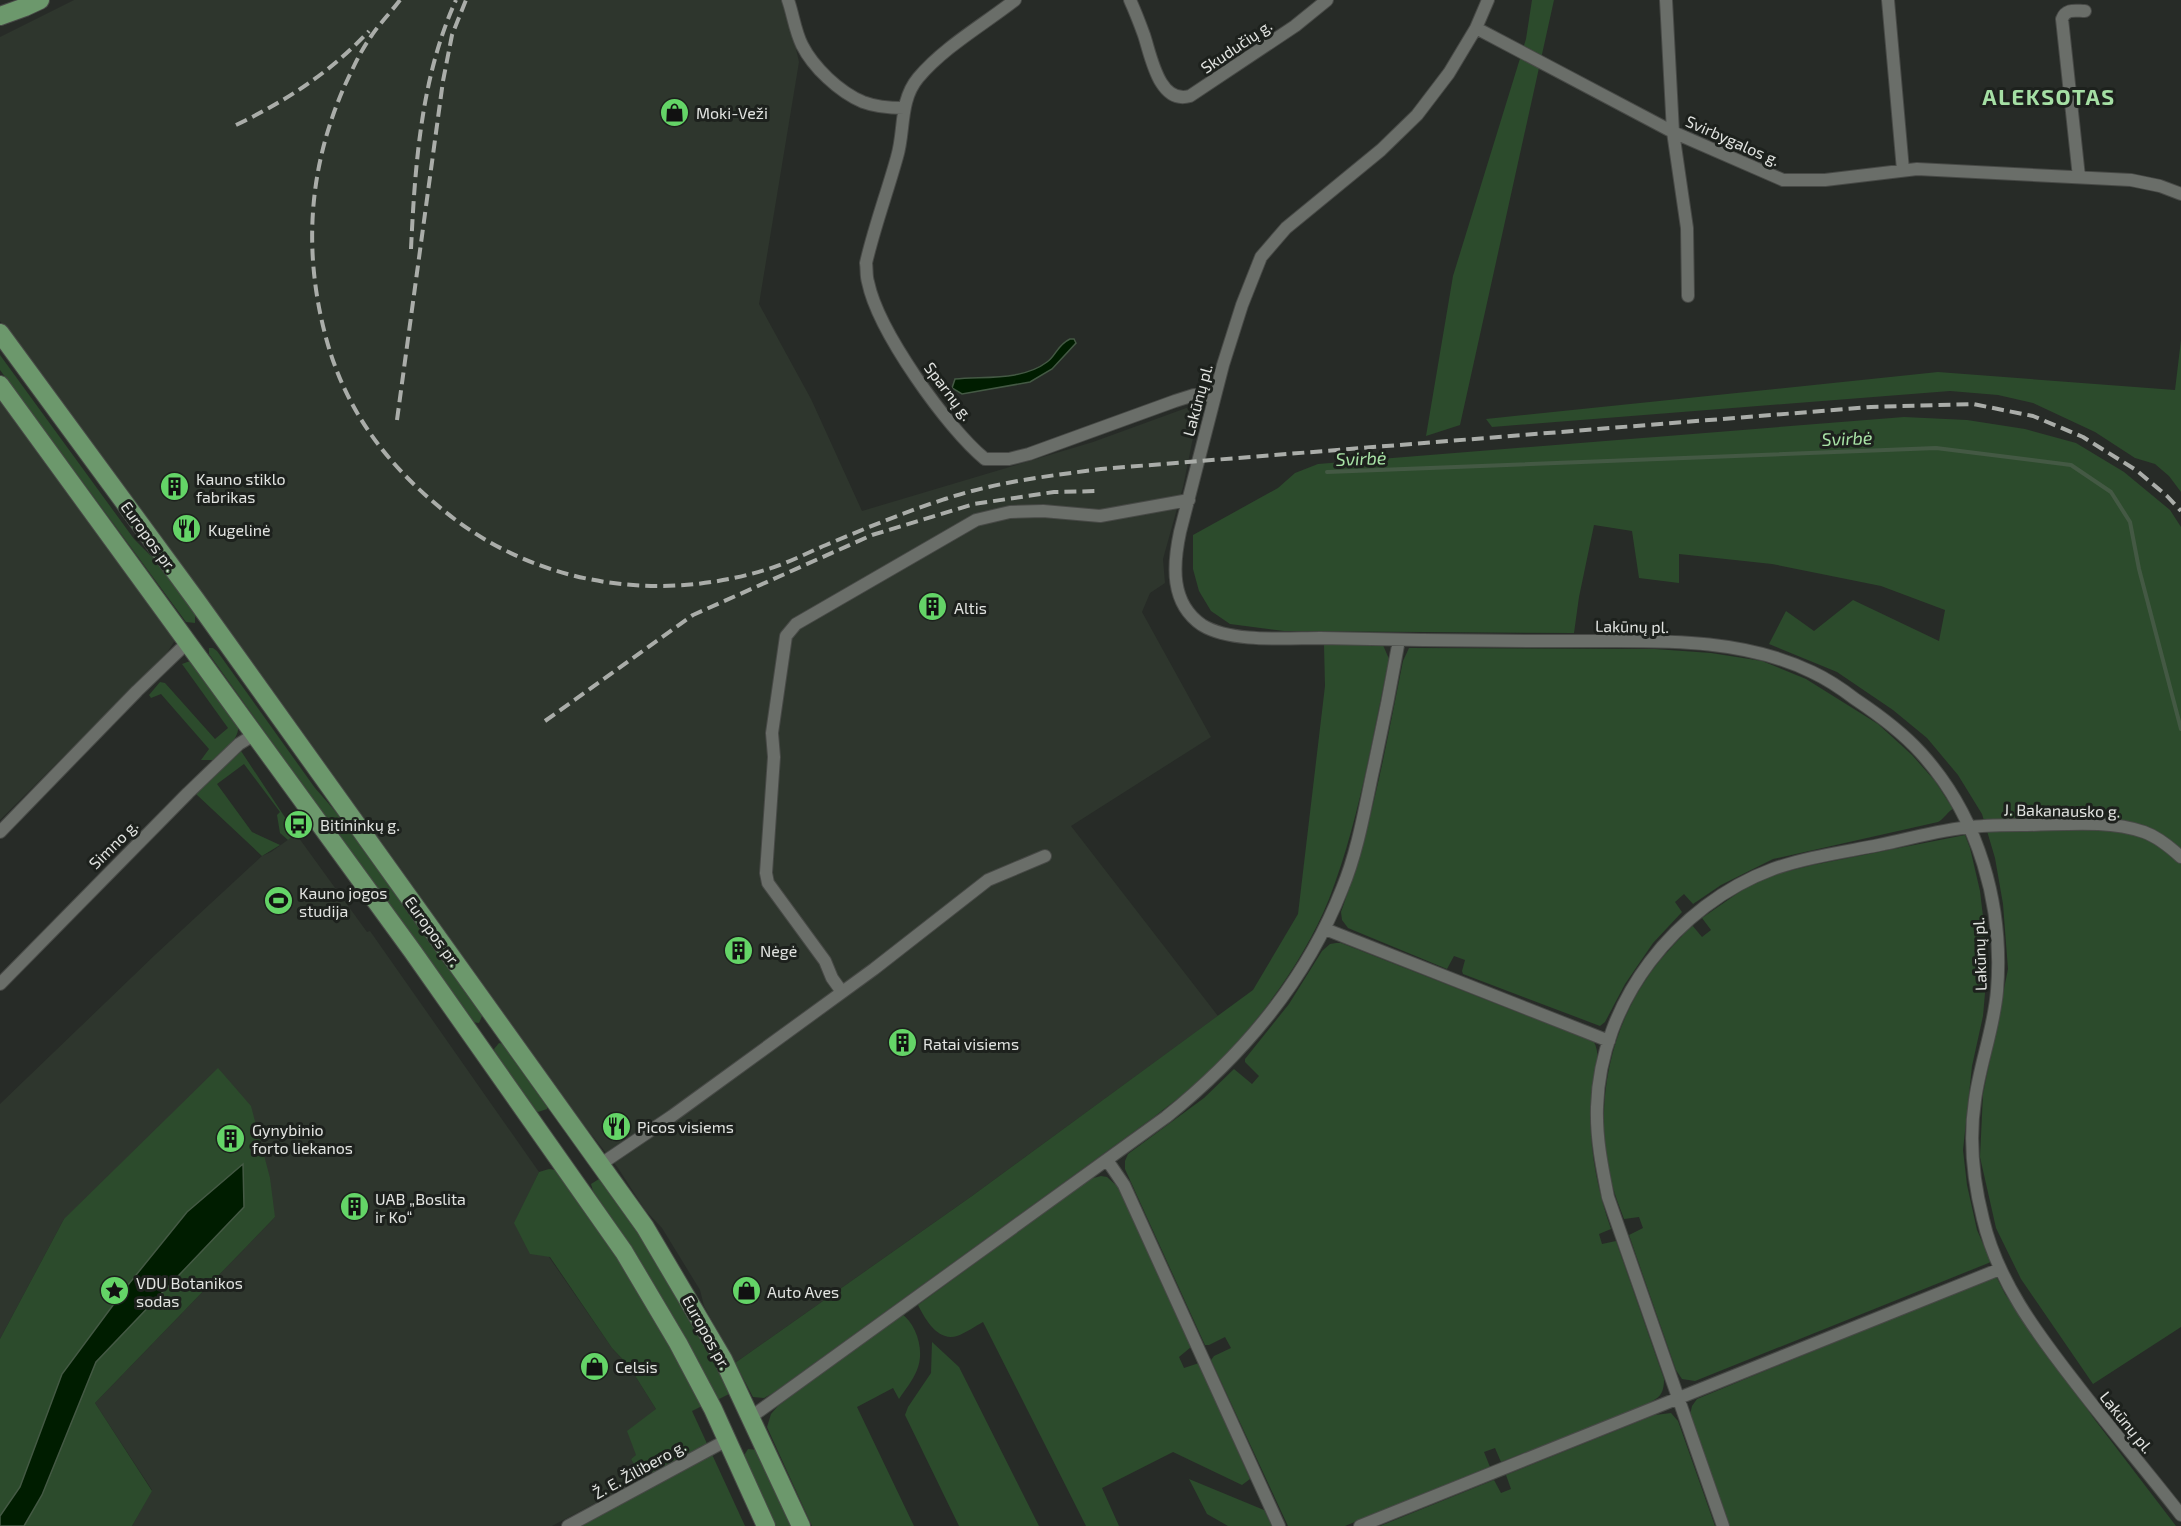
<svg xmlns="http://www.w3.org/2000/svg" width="2181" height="1526" font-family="'Exo 2',sans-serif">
	<rect width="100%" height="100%" fill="#272b27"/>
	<!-- built -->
	<path fill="#2e362d" d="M74,0H785L799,62L759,304L811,399L862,511L1093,442L1200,403L1183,487L1163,559L1165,583L1150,593L1142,612L1211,737L1071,826L1218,1016L972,1196L735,1363L704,1306L700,1290L662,1228L645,1210L618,1168L560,1095L230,635L0,321V37Z
		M0,397L175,640L167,653L0,820Z
		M296,834L367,932L370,931L539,1172L515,1223L549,1257L612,1348L629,1366L656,1409L637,1455L631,1459L642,1478L552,1526H132L152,1490L95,1403L275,1217L64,1219L0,1339V1104L156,954L262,856L271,852Z"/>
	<!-- green -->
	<path fill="#2c4b2c" d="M1532,0H1554L1460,425L1426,436L1453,276L1526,39Z
		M2181,340V492L2169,476L2155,464L2135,458L2095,432L2033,403L1998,395L1950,391L1492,427L1486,419L1938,372L2175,390Z
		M0,355L134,539L155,560L195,614V623L186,622L0,370Z
		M1904,417L1967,420L2025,429L2076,443L2124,472L2170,510L2181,527V1327L2093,1384L2021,1279L1996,1228L1980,1157L1983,1094L2008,969L2003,904L1995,858L1982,814L1958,775L1927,738L1893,710L1837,672L1769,644L1786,611L1814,631L1853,600L1939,641L1945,610L1881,586L1772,564L1679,554V583L1639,578L1632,531L1594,525L1579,597L1574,633L1284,631L1230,624L1211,611L1199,591L1193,569V535L1278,488L1295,473L1318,464Z
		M1371,644L1383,645L1389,659C1372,739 1359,822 1329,899C1305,959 1259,1022 1213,1068C1195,1086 1174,1101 1154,1117L773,1393L764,1398L753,1397L735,1363L972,1196L1253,990L1298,914L1325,686L1324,645Z
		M209,648H213L217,651L315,788L363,843L483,1014L479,1023L472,1022L209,654Z
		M1409,648L1655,649L1711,653L1762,661L1806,679L1878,724L1912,755L1935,781L1953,809C1948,811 1944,819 1938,822L1773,859L1721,885L1693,904L1684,894L1675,902L1682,912L1653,943L1625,984L1605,1022L1600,1026L1463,974L1462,971L1465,960L1454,956L1447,969L1348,928L1342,920L1341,912C1371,831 1386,746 1403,661Z
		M190,661L238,725C240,740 223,750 213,760H201L209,749L161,694L151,698L149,695L160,682L165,683L215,739L228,728L182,664Z
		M241,751L296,834L288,840L280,833L277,815L280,812L244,764L217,784L252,832L280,845L262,856L196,794Z
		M1965,835L1970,848L1980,891L1988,959L1983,1016L1972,1066L1963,1150L1967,1185L1977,1230L1991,1262L1695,1381L1682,1379L1676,1370L1629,1235L1643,1228L1639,1217L1624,1219C1620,1208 1615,1196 1612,1184C1594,1117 1606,1039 1645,981C1658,960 1676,943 1692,925L1702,937L1711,930L1702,918L1748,886L1777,874L1813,865Z
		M1336,943H1341L1594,1042C1603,1059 1592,1083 1591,1101C1588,1144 1597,1189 1611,1229L1599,1234L1602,1244L1616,1241L1664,1379C1664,1395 1659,1398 1645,1405L1501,1462L1495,1448L1484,1452L1490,1467L1345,1526H1288L1211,1360L1214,1356L1231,1348L1225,1337L1209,1345H1205L1125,1169V1161L1128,1154L1204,1098L1234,1069L1252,1084L1259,1076L1245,1062V1059L1289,1004L1322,951L1330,944Z
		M499,1043L504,1044L548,1105L547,1109L538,1112L534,1109L495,1054L494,1049Z
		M218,1068L251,1106L270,1178L275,1217L95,1403L152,1491L132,1526H0V1339L64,1219Z
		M549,1169L556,1170L562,1176L641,1293L702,1406L692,1411L745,1526H568L645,1485L631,1459L636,1455L627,1431L656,1409L629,1366L612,1348L550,1257L530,1254L514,1223L539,1172Z
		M1101,1176L1107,1177L1118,1187L1191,1347L1179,1357L1184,1368L1199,1363L1250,1479L1242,1485L1173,1452L1102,1488L1119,1526H1086L983,1322C975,1326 966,1333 957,1336C938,1342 925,1319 918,1305L1090,1179Z
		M599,1179L602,1180L642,1238L689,1314L731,1393L717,1400L637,1256L593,1191L591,1184Z
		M1996,1276L2005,1294L2095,1420L2176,1526H1729L1690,1415L1692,1406L1697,1399Z
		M901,1313C917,1325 925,1351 917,1370C913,1380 905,1390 899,1399L893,1388L857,1407L914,1526H812L767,1427L771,1414L778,1406Z
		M932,1342L959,1367L1039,1526H959L905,1415L908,1407L931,1373Z
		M1671,1413L1678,1421L1715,1526H1380L1494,1480L1501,1493L1511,1489L1506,1475L1655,1415Z
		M748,1449L758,1450L792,1526H776L743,1457Z
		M1189,1479L1264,1510L1272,1526H1228L1207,1514Z"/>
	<!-- water -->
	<path fill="#001d00" stroke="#445944" stroke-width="1.5" d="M1070,339H1074L1076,343L1052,369L1030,382L962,394L952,388L955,379C984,376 1022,381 1047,362C1056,356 1057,345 1070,339Z
		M243,1164L244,1207L96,1362L42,1495L24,1526H0V1516L20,1487L62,1374L128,1285L187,1212Z"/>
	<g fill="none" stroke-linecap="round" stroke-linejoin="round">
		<!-- stream -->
		<path stroke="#445944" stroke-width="4" d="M1327,472L1936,448L2071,465L2111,492L2130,522L2139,569L2181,729"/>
		<defs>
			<path id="street" d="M788,0C793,14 795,31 802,45C813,67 839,92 863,102C876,107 890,108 904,108
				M1015,0C983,25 944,47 918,78C899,101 905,131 897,157C887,193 874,228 866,263C867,269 866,276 868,282C878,331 947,428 985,459H1009L1029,454L1175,401L1194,395L1214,396
				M1130,0C1135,11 1140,24 1144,35C1151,56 1159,105 1190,96L1295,26L1327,0
				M1488,0L1476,28L1449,73L1417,115L1381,150L1286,228L1261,257L1242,305L1223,365L1180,532C1173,565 1170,603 1202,625C1231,643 1287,638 1320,638C1400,640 1480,641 1560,641C1644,642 1734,634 1812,672C1827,679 1842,689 1855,699C1879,715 1902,732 1921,753C1979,817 2004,906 1997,991C1994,1028 1980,1063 1975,1100C1969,1139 1973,1180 1983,1219C1997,1280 2036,1332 2074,1381C2109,1427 2146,1470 2181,1515
				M1666,0L1673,132L1687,228L1688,296
				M1888,0L1903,170
				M1476,28L1673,132L1783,180H1825L1917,169L2131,180L2160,186L2181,194
				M2079,177L2062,19C2066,8 2076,11 2085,11
				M0,832L137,691L188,642
				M1325,929L1609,1041
				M0,984L188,793L239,744L255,734
				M842,992L832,978L825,961L768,883L766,873L774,757L772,733L786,636L796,624L976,520L1010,512L1043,511L1100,516L1189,500
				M1107,1160L1124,1185L1279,1526
				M601,1164L672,1116L874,969L988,880L1045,856
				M751,1417L1166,1117C1242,1056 1306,981 1342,889C1357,853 1364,813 1372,775C1382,730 1391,685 1399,640
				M568,1526L727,1440
				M1360,1526L2000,1269
				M1723,1526L1608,1197C1602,1167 1596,1138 1597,1107C1600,1002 1676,905 1773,869C1807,857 1844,852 1879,845C1909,839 1942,829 1972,827C1989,825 2006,825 2022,825C2062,825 2106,819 2144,832C2158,837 2170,847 2181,857"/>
			<path id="primary" d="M0,16L25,7L40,0
				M0,333L196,600L645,1227L723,1359L801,1526
				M0,385L413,952L624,1252L678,1343L713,1409L766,1526"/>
		</defs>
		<!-- street casing -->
		<use href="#street" stroke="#474946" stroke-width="14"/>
		<!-- primary casing -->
		<use href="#primary" stroke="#474946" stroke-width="20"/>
		<!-- street -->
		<use href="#street" stroke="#6a6e69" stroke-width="12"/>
		<!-- primary -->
		<use href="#primary" stroke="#6c986c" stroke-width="18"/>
		<!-- rail -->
		<path stroke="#aaada9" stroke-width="4" stroke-dasharray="12 6" stroke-linecap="butt" d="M400,0C391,12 380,23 372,35C361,50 353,68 345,85C309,166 303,249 325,334C344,408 385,463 443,510C534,585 657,604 768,569C788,563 807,553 826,545C866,528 905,512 945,499C996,482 1048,476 1101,469L1871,407L1973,404L2033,416L2083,437L2136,470L2167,496L2181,511
			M236,125C286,101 331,72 369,31
			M411,249C415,165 421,77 456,0
			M397,420L443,81L452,35L466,0
			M545,721L693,615L872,535L974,504L1054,492L1100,491"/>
	</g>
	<!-- icons -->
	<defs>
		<symbol id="shop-disc" viewBox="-11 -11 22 22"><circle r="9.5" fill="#64d467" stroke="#1d211d"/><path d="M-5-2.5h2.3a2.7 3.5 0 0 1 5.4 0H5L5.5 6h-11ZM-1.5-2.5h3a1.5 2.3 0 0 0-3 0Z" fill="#111"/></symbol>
		<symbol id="building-disc" viewBox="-11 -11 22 22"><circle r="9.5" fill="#64d467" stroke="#1d211d"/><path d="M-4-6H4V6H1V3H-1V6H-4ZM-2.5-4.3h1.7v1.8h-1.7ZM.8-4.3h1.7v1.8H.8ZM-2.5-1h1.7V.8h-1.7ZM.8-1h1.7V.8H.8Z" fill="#111"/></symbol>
		<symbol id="restaurant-disc" viewBox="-11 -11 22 22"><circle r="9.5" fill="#64d467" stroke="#1d211d"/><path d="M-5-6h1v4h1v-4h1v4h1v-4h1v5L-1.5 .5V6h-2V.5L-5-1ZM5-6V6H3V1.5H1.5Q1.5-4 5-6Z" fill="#111"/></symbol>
		<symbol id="bus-disc" viewBox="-11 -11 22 22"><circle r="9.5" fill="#64d467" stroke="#1d211d"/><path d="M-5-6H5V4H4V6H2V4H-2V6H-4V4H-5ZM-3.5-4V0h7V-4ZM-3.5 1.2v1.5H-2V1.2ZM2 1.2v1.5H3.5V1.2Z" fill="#111"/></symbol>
		<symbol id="stadium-disc" viewBox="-11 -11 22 22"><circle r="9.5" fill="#64d467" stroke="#1d211d"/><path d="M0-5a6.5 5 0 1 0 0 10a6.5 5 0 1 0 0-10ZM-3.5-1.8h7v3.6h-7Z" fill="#111"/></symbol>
		<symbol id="sight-disc" viewBox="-11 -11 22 22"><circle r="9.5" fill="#64d467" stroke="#1d211d"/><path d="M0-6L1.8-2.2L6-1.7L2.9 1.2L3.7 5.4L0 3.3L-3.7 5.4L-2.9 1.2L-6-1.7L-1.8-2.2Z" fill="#111"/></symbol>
	</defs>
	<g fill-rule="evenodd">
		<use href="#shop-disc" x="658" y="96" width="33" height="33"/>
		<use href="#building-disc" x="158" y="470" width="33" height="33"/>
		<use href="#restaurant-disc" x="170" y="512" width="33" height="33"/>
		<use href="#building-disc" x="916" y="590" width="33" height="33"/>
		<use href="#bus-disc" x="282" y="808" width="33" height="33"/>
		<use href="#stadium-disc" x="262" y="884" width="33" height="33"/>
		<use href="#building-disc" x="722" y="934" width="33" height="33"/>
		<use href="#building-disc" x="886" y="1026" width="33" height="33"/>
		<use href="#restaurant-disc" x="600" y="1110" width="33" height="33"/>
		<use href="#building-disc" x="214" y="1122" width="33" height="33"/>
		<use href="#building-disc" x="338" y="1190" width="33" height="33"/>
		<use href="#sight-disc" x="98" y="1274" width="33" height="33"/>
		<use href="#shop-disc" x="730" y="1274" width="33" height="33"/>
		<use href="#shop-disc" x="578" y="1350" width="33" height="33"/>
	</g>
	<g text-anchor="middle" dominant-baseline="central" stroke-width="6" stroke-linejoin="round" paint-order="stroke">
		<!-- street labels -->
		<g font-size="16" fill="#e2e4e1" stroke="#1d211d">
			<text transform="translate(1236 46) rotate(-34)">Skudučių g.</text>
			<text transform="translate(1733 140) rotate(24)">Svirbygalos g.</text>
			<text transform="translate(949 391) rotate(53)">Sparnų g.</text>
			<text transform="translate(1197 400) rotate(-75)">Lakūnų pl.</text>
			<text transform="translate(149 536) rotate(54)">Europos pr.</text>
			<text transform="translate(1632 626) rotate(1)">Lakūnų pl.</text>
			<text transform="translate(2062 810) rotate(1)">J. Bakanausko g.</text>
			<text transform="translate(113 844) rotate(-45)">Simno g.</text>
			<text transform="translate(433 931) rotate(54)">Europos pr.</text>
			<text transform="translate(1979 954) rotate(-92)">Lakūnų pl.</text>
			<text transform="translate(707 1332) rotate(61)">Europos pr.</text>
			<text transform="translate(2127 1422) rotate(51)">Lakūnų pl.</text>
			<text transform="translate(639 1469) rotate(-29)">Ž. E. Žilibero g.</text>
		</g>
		<!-- poi labels -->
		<g font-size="16" fill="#e2e4e1" stroke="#1d211d" text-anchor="start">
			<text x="696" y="112">Moki-Veži</text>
			<text x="196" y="478">Kauno stiklo<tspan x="196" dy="18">fabrikas</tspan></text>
			<text x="208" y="529">Kugelinė</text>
			<text x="954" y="607">Altis</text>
			<text x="320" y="824">Bitininkų g.</text>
			<text x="299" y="892">Kauno jogos<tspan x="299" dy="18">studija</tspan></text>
			<text x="760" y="950">Nėgė</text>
			<text x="923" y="1043">Ratai visiems</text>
			<text x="637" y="1126">Picos visiems</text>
			<text x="252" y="1129">Gynybinio<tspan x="252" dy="18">forto liekanos</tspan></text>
			<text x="375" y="1198">UAB „Boslita<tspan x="375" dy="18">ir Ko“</tspan></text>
			<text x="136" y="1282">VDU Botanikos<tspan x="136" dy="18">sodas</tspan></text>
			<text x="767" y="1291">Auto Aves</text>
			<text x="615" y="1366">Celsis</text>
		</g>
		<!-- water labels -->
		<g font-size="18" font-style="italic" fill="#a8e3a6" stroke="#1d211d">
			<text transform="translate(1847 438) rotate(-2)">Svirbė</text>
			<text transform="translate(1361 458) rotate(-2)">Svirbė</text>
		</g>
		<!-- district labels -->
		<g font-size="22" font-weight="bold" letter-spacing="1.5" fill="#a5dfa4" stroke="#1d211d">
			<text x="2049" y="96">ALEKSOTAS</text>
		</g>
	</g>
</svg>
